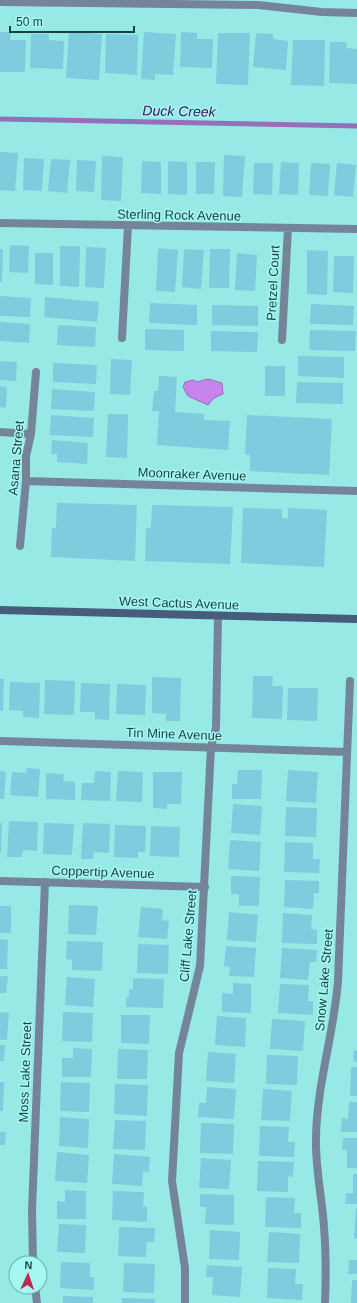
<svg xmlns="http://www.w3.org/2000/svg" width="357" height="1303" font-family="Arial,sans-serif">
	<rect width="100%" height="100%" fill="#97e9e6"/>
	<!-- water -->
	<path fill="#c884ed" stroke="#956fb8" d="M208,379L222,383L223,394L214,398L208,405L188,396L183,387L185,382L193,380L197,382Z"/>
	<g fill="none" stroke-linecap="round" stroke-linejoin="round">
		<!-- stream -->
		<path stroke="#956fb8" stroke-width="5" d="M0,119L357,126"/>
	</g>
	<!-- building -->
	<path fill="#7eccdd" d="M0,32H11L10,40H26L25,72H0Z
		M69,32L102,34L99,80L66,78Z
		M144,32L176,34L173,75L155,74V80L141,79Z
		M181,32L197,33V39H213L212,68L180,67Z
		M218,33H250L248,85L216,84Z
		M256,33L273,34V39L288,41L286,70L253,67Z
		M31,34H49V40L64,41L63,69L30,68Z
		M106,34L138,35L137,75L105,73Z
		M293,40H325L324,86L291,85Z
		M330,42H347L346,48L357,49V84L329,83Z
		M0,152L18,153L15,191L0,190Z
		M224,155L245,156L242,197L223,196Z
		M102,156L123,157L121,201L101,200Z
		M24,158L44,159L42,191L23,190Z
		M51,159L70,160L67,193L48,191Z
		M77,160L96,161L94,192L76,191Z
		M142,161L161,162V194L141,193Z
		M168,161L187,162V195L168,194Z
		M196,162H215L214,194H196Z
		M281,162L299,163L298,195L279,194Z
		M254,163H273L272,195L253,194Z
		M311,163L330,164L328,196L309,195Z
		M337,163L356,165L353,197L334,195Z
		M10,245L29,246L28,273L9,272Z
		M60,246H80L79,287L60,286Z
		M86,247L106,248L104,288L85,287Z
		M158,248L178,250L175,292L156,291Z
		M0,249H3L2,282H0Z
		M184,249L204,250L201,289L182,287Z
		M210,249H230L229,288H209Z
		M307,250L328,251L327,295L307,294Z
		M35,253H53V285L35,284Z
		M237,253L257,255L255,291L235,290Z
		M334,256H354L353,293L333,292Z
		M0,296L31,298L30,317L0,316Z
		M45,297L99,302L97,322L44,317Z
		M150,303L197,305V325L149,323Z
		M311,304L354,306L353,325L310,324Z
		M212,305L258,306V326L212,325Z
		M0,322L30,324L29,343L0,341Z
		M58,325L96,327L95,347L57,345Z
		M145,329L184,330V351L145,350Z
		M310,330L356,331L355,351L309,350Z
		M211,331L258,332L257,352L211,351Z
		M298,356L344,357V378L298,376Z
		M111,359L132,360L130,395L110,394Z
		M0,361L17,362L16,381L0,380Z
		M53,363L97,365L96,384L53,382Z
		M265,366H285V396H265Z
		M159,376L177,377L175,412L204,414V420L230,421L228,450L157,445L159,411H152L154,391H158Z
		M297,382L343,383V404L296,403Z
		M0,386L7,387L6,408L0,407Z
		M52,389L95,392L94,411L51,409Z
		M108,414H128L127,458L106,457Z
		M51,415L94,418L93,437L50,435Z
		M247,415L332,419L329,475L250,471V455L245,454Z
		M52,440L88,443L87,464L57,462V454H51Z
		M57,503L137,505L135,561L51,557L52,528H56Z
		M152,505L233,507L230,564L145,561L146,528H151Z
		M243,508L282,509V518H288V508L327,510L324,567L241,563Z
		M253,676H273L272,686H283L282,719L252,718Z
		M152,677L181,678L180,721H166V714L152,713Z
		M0,679H4L3,711H0Z
		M45,680L75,681L74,715L44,714Z
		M10,682L40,683L39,718L23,717V711L9,710Z
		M81,683L110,684L109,720L95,719V712H80Z
		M117,684L146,685L145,715L116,714Z
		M288,688H318L317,721L287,720Z
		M27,768L40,769L38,797L10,795L12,772L26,773Z
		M238,770H262L261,799H232V784H237Z
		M288,770L318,772L316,803L286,801Z
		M0,771L6,772L4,799H0Z
		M95,771L111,772L110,801L81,800L82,783H94Z
		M118,771L143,772L142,802L116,801Z
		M153,772H182L181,804H167V809L153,808Z
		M46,773L64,774L63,781L75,782V800L46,799Z
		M233,804L262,806L260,835L231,833Z
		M286,807L317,808L316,837L285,836Z
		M9,821L38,822L37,851L23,850L22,857H7Z
		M0,823H2L1,853H0Z
		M44,823L74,824L72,855L43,854Z
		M83,823L110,824L109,853L94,852L93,859H81Z
		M115,825L146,826L145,852H138V858L114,857Z
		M151,826L180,827L179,857L150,856Z
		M230,840L261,842L259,871L228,869Z
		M285,842L313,843V859H320L319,873L284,872Z
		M231,876L260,877L259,906H239V894H231Z
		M285,880L319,881V893H314L313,909L284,907Z
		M69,905L98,906L96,935L68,934Z
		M0,906H11V933H0Z
		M141,907L163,909L162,920L169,921L167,939L138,937Z
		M229,912L258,915L256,942L227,940Z
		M283,913L312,915L311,929L317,930V944L282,943Z
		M0,939L8,940L7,969H0Z
		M67,941L103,942L102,971L72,970V960L66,959Z
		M138,944L169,945L168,974L137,973Z
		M226,946L256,948L254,977L229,976L230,967L224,966Z
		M282,948L317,950L316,962H310L308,980L280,978Z
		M0,976H8L6,993H0Z
		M67,977L95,979L93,1007L65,1005Z
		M133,978L164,979L163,1008L126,1007V997H129V990L133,989Z
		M233,983L251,984V1013L222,1012V993L233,994Z
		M280,984L309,985L308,1001H313V1015L278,1013Z
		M0,1012L9,1013L7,1040H0Z
		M63,1012L93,1013L92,1042L62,1041Z
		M121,1015H150L149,1044L121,1043Z
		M217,1016L246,1018L245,1047L215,1045Z
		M272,1019L305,1021L303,1051L270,1049Z
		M0,1045H5L4,1061H0Z
		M73,1048L92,1049L91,1077H62V1058H73Z
		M118,1049L148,1050L147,1079H117Z
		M354,1050L357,1051V1062L353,1061Z
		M208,1052L236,1054L234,1083L206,1081Z
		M267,1055L298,1056L297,1085L266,1084Z
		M351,1067H357V1096H350Z
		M0,1082H4L3,1111H0Z
		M61,1082L90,1083L89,1112L60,1111Z
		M115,1084L148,1085L147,1116L114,1114Z
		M207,1087L236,1089L234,1119L198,1117L199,1103H206Z
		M263,1089L292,1091L290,1121L261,1120Z
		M349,1102H357V1132H341L342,1118L348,1119Z
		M60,1117L89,1119L88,1148L59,1146Z
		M115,1120L146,1121L145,1150L113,1149Z
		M201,1123L234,1124L233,1154L200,1153Z
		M260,1126L289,1127L288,1142H295L294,1157L259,1156Z
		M0,1132H6L5,1145H0Z
		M343,1138H357V1168H347V1150H342Z
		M57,1152L89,1155L87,1183L55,1181Z
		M114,1154L150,1157L149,1172L143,1171L142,1186L112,1184Z
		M201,1158L231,1160L229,1189L199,1188Z
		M258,1161L294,1162L293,1177L288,1176V1192L257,1191Z
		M353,1174H357V1204H345L346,1193H353Z
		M65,1190L86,1191V1219H57V1201L65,1202Z
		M113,1191L144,1192L143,1206L147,1207V1222L112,1220Z
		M200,1194L234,1195V1225L205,1224L206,1207H200Z
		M266,1197L295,1198L294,1213H301V1228L265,1227Z
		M356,1208H357V1239L354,1238Z
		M59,1224L86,1225L85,1253L57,1252Z
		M119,1227L155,1228L154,1242H147L146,1257L118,1256Z
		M210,1230L240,1232L239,1260L209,1259Z
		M269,1232L300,1234L299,1263L267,1262Z
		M349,1260H357V1274H348Z
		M61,1262L90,1263V1277H94V1290L60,1288Z
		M124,1263L155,1264L154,1293L123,1292Z
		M207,1265L242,1267L240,1297L212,1295L213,1277H206Z
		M268,1268L296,1269L295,1284H303L302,1300L267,1298Z
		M352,1280H357V1303H351Z
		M63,1296L93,1297V1303H63Z
		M122,1298L155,1299V1303H122Z"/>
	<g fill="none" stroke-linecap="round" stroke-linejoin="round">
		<!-- street -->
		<path stroke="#748599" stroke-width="8" d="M0,2L258,5L322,12L357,13
			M0,223L357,229
			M122,338L128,226
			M282,340L288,228
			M0,432L31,434
			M26,481L357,491
			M20,546L26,481V456L31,434L36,372
			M0,741L347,752
			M0,881L205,887
			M33,1263L32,1210L45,882
			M35,1287L37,1303
			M185,1303V1268L172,1181L179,1053L200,966L211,747L216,728L218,616
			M325,1303C326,1278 326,1252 324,1227C322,1197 315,1167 316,1137C317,1084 334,1033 338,981L350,681"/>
		<!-- secondary -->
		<path stroke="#455d79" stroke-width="8" d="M0,610L357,619"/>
	</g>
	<g text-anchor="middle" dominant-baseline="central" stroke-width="3" stroke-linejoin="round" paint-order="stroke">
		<!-- street labels -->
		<g font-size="13" fill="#1d3f3e" stroke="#a4f7f3">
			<text transform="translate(179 215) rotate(1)">Sterling Rock Avenue</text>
			<text transform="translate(273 283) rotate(-87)">Pretzel Court</text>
			<text transform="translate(16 458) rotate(-85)">Asana Street</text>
			<text transform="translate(192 474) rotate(2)">Moonraker Avenue</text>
			<text transform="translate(179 603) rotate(2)">West Cactus Avenue</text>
			<text transform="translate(174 734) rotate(2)">Tin Mine Avenue</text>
			<text transform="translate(103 872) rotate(2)">Coppertip Avenue</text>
			<text transform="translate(188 936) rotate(-85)">Cliff Lake Street</text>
			<text transform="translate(324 980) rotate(-85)">Snow Lake Street</text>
			<text transform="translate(25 1072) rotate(-88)">Moss Lake Street</text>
		</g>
		<!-- water labels -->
		<g font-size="14" font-style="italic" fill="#3f1354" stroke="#a4f7f3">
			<text transform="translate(179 111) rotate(1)">Duck Creek</text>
		</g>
	</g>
	<!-- north arrow -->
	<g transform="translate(28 1275) rotate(3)"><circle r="19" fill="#a4f7f3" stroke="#6eadab"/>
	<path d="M0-3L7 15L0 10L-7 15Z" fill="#bb2a4d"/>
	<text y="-6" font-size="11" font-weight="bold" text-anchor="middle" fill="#1d3f3e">N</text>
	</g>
	<!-- scale -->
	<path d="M10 26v6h124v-6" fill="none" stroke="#1d3f3e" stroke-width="2"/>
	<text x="16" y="26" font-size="12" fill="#1d3f3e" stroke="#a4f7f3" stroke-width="3" paint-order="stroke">50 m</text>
</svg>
